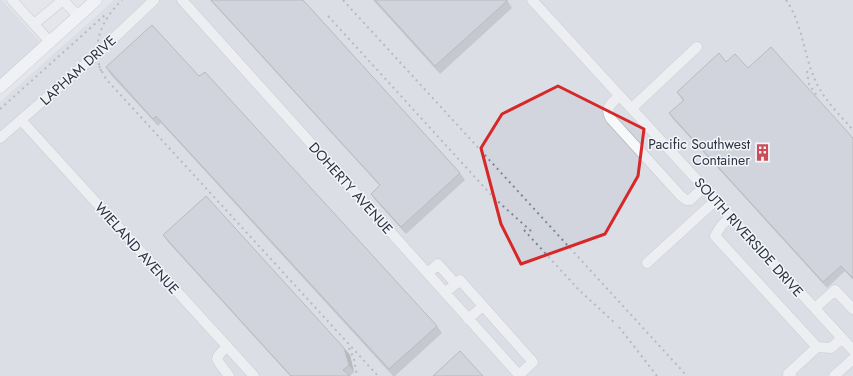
<svg xmlns="http://www.w3.org/2000/svg" width="853" height="376" font-family="Jost,sans-serif">
	<rect width="100%" height="100%" fill="#e4e6eb"/>
	<!-- built -->
	<path fill="#d2d5dd" d="M0,0H2L41,43L0,80Z
		M114,0H853V376H0V102Z"/>
	<g fill="none" stroke-linecap="round" stroke-linejoin="round">
		<defs>
			<path id="minor" d="M12,0L50,42
				M63,0L78,16
				M182,0L520,376
				M532,0L853,350
				M34,24L63,0
				M620,96C611,103 604,108 611,119L680,195L686,200H690L704,187
				M632,108L697,47
				M21,120L254,376
				M0,138L97,54L154,0
				M731,216L721,226L715,236L817,347L788,374L791,376
				M647,263L716,200
				M428,273L438,264L456,284
				M445,293L460,280L533,362L519,375
				M815,308L835,290L853,309
				M468,319L483,306
				M227,346L218,356L217,359L220,364L229,376
				M817,347L831,348L842,338
				M834,376L853,359"/>
			<path id="major" d="M0,87L96,0"/>
		</defs>
		<!-- minor casing -->
		<use href="#minor" stroke="#a9adb6" stroke-width="11"/>
		<!-- major casing -->
		<use href="#major" stroke="#a3aab7" stroke-width="13"/>
		<!-- minor -->
		<use href="#minor" stroke="#f7f8fa" stroke-width="10"/>
		<!-- major -->
		<use href="#major" stroke="#fff" stroke-width="12"/>
		<!-- rail -->
		<path stroke="#7d8595" stroke-width="2" stroke-dasharray="2 4" stroke-linecap="butt" d="M343,0L687,376
			M786,0C802,23 803,50 813,75C821,97 838,113 853,130
			M328,16L494,198L532,232
			M99,66L106,79L117,91L378,376
			M101,71C91,42 102,20 122,0
			M807,71L809,84L817,96
			M0,109L106,14
			M524,230L579,290L616,324
			M619,327L657,376
			M349,348L354,359L357,376"/>
	</g>
	<!-- wall -->
	<path fill="#a1a4ad" d="M210,0H303L460,173L465,180L406,234L376,201L371,194L380,186Z
		M373,0H507L512,8L440,74Z
		M726,62L748,68L853,138V280L845,271L827,288L673,119L669,113L683,101L677,92Z
		M106,67L199,76L437,326L442,333L395,376H393L161,123L158,126L111,75Z
		M163,235L344,348L350,355L354,372L350,376H290L168,242Z"/>
	<!-- shaded-wall -->
	<path fill="#83868d" d="M344,348L350,355L354,372L349,365Z"/>
	<!-- building -->
	<path fill="#bbbfc9" stroke="#83868d" d="M211,0H303L460,173L401,227L371,194L380,185Z
		M375,0H507V1L435,66Z
		M152,25L199,76L205,72L437,326L389,369L156,116L153,119L106,67Z
		M771,47L853,138V278L841,266L823,282L669,113L684,100L677,92L719,53L726,62L735,54L748,68Z
		M206,196L344,348L349,365L343,370L350,376H291L163,235Z
		M460,351L483,376H433Z"/>
	<!-- marked area -->
	<path d="M0 0H853V376H0ZM558,86L644,129L638,176L605,234L521,264L501,224L481,148L502,114Z" fill="#e4e6eb" fill-opacity=".55" fill-rule="evenodd"/>
	<path fill="none" stroke="#d62828" stroke-width="3" stroke-linejoin="round" d="M558,86L644,129L638,176L605,234L521,264L501,224L481,148L502,114Z"/>
	<!-- icons -->
	<defs>
		<symbol id="building-bare" viewBox="-9 -9 18 18"><path d="M-4-6H4V6H1V3H-1V6H-4ZM-2.5-4.3h1.7v1.8h-1.7ZM.8-4.3h1.7v1.8H.8ZM-2.5-1h1.7V.8h-1.7ZM.8-1h1.7V.8H.8Z" fill="#cd4c59" stroke="#f4f5f9" stroke-width="2.5" paint-order="stroke"/></symbol>
	</defs>
	<g fill-rule="evenodd">
		<use href="#building-bare" x="750" y="140" width="25" height="25"/>
	</g>
	<g text-anchor="middle" dominant-baseline="central" stroke-width="3" stroke-linejoin="round" paint-order="stroke">
		<!-- street labels -->
		<g font-size="14" fill="#2b3344" stroke="#f4f5f9">
			<text transform="translate(78 70) rotate(-42)">LAPHAM DRIVE</text>
			<text transform="translate(351 188) rotate(48)">DOHERTY AVENUE</text>
			<text transform="translate(749 237) rotate(48)">SOUTH RIVERSIDE DRIVE</text>
			<text transform="translate(137 248) rotate(48)">WIELAND AVENUE</text>
		</g>
		<!-- poi labels -->
		<g font-size="14" fill="#2b3344" stroke="#f4f5f9" text-anchor="end">
			<text x="750" y="144">Pacific Southwest<tspan x="750" dy="16">Container</tspan></text>
		</g>
	</g>
</svg>
